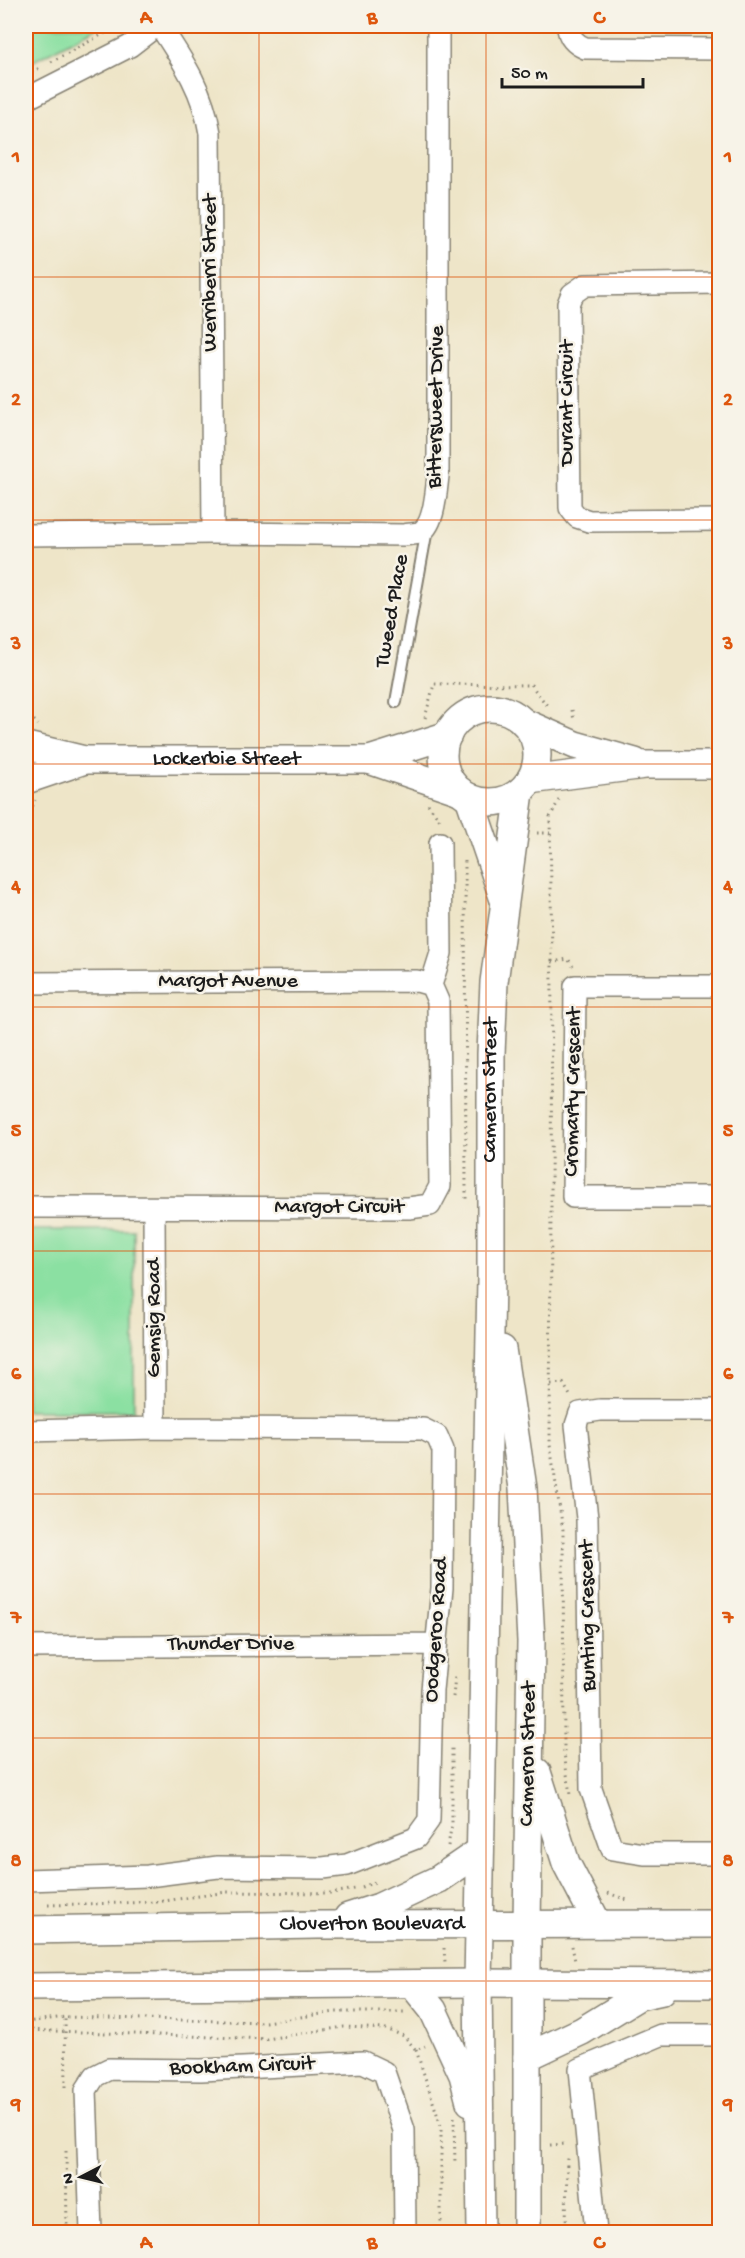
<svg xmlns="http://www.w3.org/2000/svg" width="745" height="2258" font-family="'Gochi Hand',sans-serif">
	<rect width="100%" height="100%" fill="#f7f3e8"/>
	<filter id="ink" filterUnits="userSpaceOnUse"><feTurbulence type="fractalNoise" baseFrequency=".0167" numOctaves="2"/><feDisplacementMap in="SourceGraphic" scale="12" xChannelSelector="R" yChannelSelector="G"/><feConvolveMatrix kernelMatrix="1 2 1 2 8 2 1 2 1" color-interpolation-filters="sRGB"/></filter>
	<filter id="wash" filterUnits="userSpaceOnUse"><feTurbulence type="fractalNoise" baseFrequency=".008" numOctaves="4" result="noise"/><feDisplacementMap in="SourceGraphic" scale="24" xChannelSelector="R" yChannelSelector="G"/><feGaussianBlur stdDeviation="1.35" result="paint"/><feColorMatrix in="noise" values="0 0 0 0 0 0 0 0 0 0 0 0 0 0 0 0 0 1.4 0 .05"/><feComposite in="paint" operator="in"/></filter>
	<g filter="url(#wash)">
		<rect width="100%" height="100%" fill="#eee5c8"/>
		<!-- green -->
		<path fill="#8be0a2" stroke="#547e5f" stroke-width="1.5" d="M26,26H100L26,65Z
			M26,1230H134V1411H26Z"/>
	</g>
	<g filter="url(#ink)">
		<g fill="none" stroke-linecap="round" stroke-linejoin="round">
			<defs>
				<path id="service" d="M396,702L427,529"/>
				<path id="minor" d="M160,26C183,61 203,90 210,133L213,533
					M568,26C568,37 575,44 585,48L720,49
					M26,99L130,46L156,26
					M720,283L585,285L572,294L568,304L570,508L577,517L589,521L720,520
					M26,535L213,533L404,535C409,534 415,534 419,533C435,526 436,491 438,476V26
					M26,983L417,981L431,985
					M431,985L441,953L440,843
					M720,986H575L573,1197H720
					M26,1207L409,1208L430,1205L440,1186L438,1001L431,985
					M154,1208L155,1428
					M720,1410H600L580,1413L576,1425L587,1518L591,1789L612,1849L644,1854H720
					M26,1431L155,1428L423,1429L437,1436L443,1450L442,1588L432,1690L429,1820L416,1838L347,1865L323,1868L218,1867L148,1876L26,1880
					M26,1647L436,1644
					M91,2232L86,2090L95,2076L109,2069L201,2070L363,2062L384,2072L404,2130L405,2232
					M596,2232L580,2069L661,2035H720"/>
				<g id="tertiary">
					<circle cx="490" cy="755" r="47"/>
					<path d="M523,722L575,745L635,762"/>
					<path id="s1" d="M27,746L85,760H369L448,735"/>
					<path d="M369,760L460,791"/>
					<path d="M29,779L85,760"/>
					<path d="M530,780L645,765H720"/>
					<path d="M469,797L503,897"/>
					<path d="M502,1349L523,1488L531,1641L527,1925V2232"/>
					<path d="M537,1772L566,1863L598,1924"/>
					<path d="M348,1917L379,1907L439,1879L480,1851"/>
					<path id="s2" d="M26,1930L318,1925L720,1924"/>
					<path d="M412,1984L433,2010L463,2075L470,2102"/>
					<path d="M26,1987L478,1983L720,1984"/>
					<path d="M527,2057L582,2031L639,1996L662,1991"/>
					<path id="s3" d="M481,2232L478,1983L491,1279V1054L494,982L520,792"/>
				</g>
			</defs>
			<!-- service casing -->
			<use href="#service" stroke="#858072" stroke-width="14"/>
			<!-- minor casing -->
			<use href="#minor" stroke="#858072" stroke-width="24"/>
			<!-- tertiary casing -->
			<use href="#tertiary" stroke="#858072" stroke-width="30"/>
			<!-- path -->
			<path stroke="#858072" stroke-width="3" stroke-dasharray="1.5 4.5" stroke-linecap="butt" d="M51,62L118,26
				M26,74L40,68
				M572,710L574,720
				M26,711L38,725
				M425,718L434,684L531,685L549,708
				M559,800L550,817L552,962L550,1445L563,1530L564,1753L570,1795
				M428,804L442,823
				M26,823L35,800
				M537,833H550
				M465,861L466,1199
				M552,962L568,959L573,966
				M551,1384L563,1383L571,1397
				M453,1697L455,1676
				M448,1846L452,1823V1745
				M362,1887L375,1882
				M608,1893L627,1900
				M48,1905L157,1902L227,1892L332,1893L355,1889
				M572,1946L575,1961
				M444,1948L445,1962
				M26,2022L65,2017
				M26,2030L267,2039L344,2027L386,2029L404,2036L416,2050L425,2046
				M416,2050L441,2126V2232
				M66,2087L65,2017L265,2022L336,2012H405
				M454,2117L455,2165
				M550,2145L567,2144
				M66,2151L67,2232
				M566,2232L567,2156"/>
			<!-- service -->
			<use href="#service" stroke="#fff" stroke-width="10"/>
			<!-- minor -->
			<use href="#minor" stroke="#fff" stroke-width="21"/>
			<!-- tertiary -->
			<use href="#tertiary" stroke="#fff" stroke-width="27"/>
		</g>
	</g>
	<!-- grid -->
	<path fill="none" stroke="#de560d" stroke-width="1.5" stroke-opacity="0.55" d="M259,26V2232M486,26V2232M26,277H720M26,520H720M26,764H720M26,1007H720M26,1251H720M26,1494H720M26,1738H720M26,1981H720"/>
	<g text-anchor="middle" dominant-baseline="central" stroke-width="5" stroke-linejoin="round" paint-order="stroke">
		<!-- street labels -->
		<g font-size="22" fill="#1c1c1c" stroke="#f7f3e8">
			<text transform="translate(211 273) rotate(-90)">Werriberri Street</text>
			<text transform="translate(568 403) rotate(-90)">Durant Circuit</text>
			<text transform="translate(437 407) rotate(-89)">Bittersweet Drive</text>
			<text transform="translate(393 611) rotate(-80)">Tweed Place</text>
			<text stroke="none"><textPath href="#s1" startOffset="201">Lockerbie Street</textPath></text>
			<text x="228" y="982">Margot Avenue</text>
			<text stroke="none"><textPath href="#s3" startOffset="1142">Cameron Street</textPath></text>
			<text transform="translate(574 1092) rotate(-89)">Cromarty Crescent</text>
			<text x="339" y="1208">Margot Circuit</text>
			<text transform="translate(155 1318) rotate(-90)">Gemsig Road</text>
			<text transform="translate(589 1616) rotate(-91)">Bunting Crescent</text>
			<text transform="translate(437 1630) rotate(-86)">Oodgeroo Road</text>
			<text x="231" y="1645">Thunder Drive</text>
			<text transform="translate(529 1754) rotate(-89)">Cameron Street</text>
			<text stroke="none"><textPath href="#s2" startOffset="346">Cloverton Boulevard</textPath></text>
			<text transform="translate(242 2067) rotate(-2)">Bookham Circuit</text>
		</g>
	</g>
	<!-- margin -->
	<rect width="745" height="2258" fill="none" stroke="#f7f3e8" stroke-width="66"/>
	<!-- north arrow -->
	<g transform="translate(81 2177) rotate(263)" stroke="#f7f3e8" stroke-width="4.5" paint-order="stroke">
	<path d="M0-4.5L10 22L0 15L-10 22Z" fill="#1c1c1c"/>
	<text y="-9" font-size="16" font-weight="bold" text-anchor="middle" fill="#1c1c1c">N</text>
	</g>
	<!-- scale -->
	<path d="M502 78v9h141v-9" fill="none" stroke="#1c1c1c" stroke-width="3"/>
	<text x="511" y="78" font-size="18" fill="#1c1c1c" stroke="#f7f3e8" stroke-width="4.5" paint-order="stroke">50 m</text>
	<rect x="33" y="33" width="679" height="2192" fill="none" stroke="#de560d" stroke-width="2"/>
	<g font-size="20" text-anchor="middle" font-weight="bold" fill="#de560d">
		<text x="146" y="23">A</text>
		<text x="372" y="23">B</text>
		<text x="599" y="23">C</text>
		<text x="16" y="162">1</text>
		<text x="728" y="162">1</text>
		<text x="16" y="405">2</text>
		<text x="728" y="405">2</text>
		<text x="16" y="649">3</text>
		<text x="728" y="649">3</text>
		<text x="16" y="892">4</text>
		<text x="728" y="892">4</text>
		<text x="16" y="1136">5</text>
		<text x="728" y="1136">5</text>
		<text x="16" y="1379">6</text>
		<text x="728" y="1379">6</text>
		<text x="16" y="1623">7</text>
		<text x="728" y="1623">7</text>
		<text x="16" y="1866">8</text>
		<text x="728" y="1866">8</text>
		<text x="16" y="2110">9</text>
		<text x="728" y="2110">9</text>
		<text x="146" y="2248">A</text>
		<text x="372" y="2248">B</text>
		<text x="599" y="2248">C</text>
	</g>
</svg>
